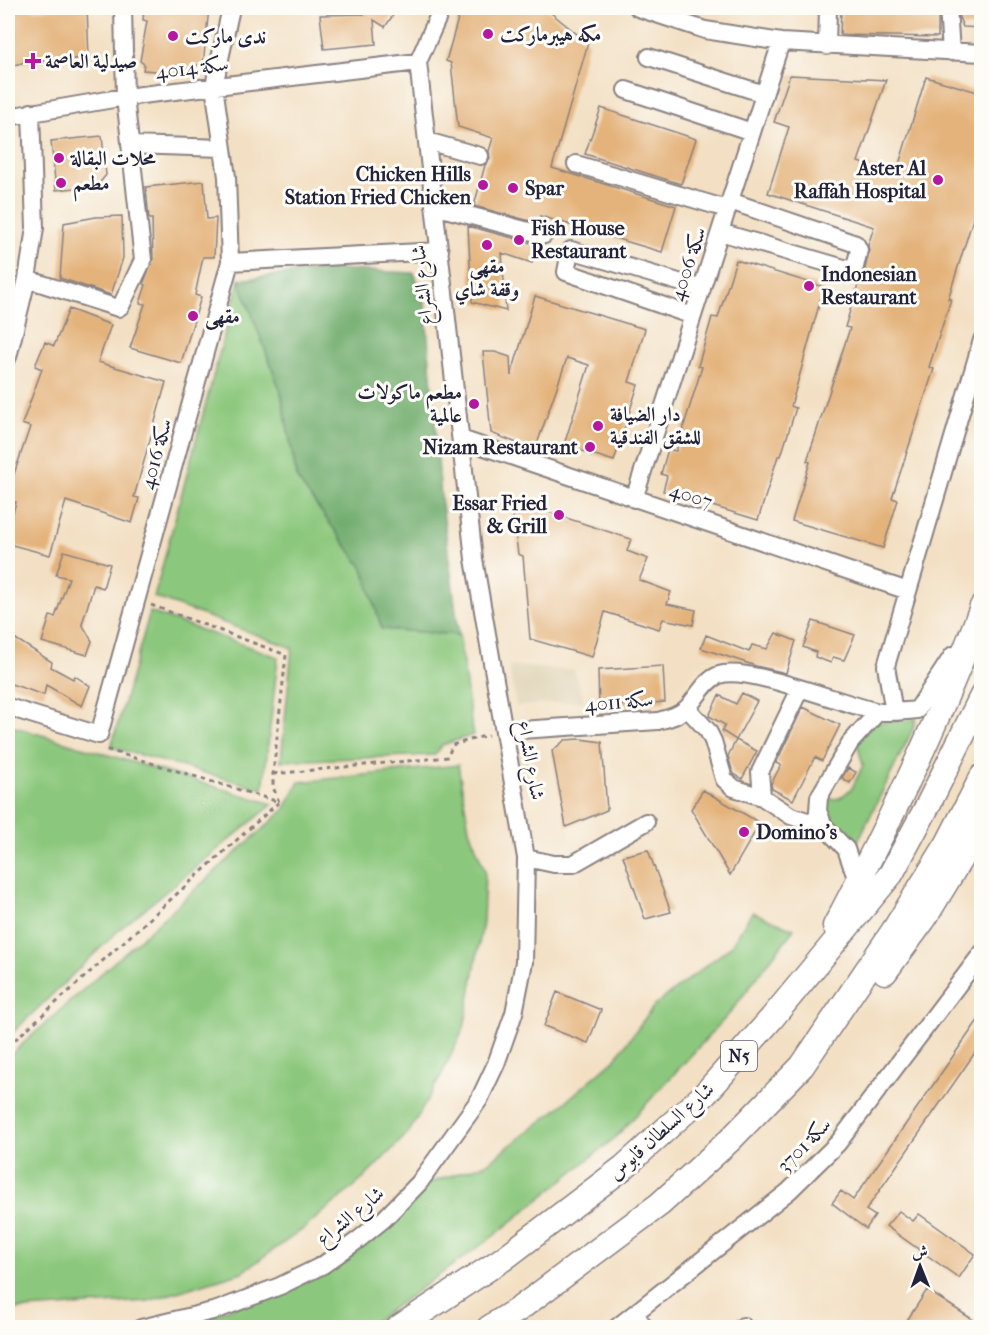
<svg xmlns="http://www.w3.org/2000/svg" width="989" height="1335" font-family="'IM FELL French Canon',Amiri,serif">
	<rect width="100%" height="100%" fill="#fdfcf7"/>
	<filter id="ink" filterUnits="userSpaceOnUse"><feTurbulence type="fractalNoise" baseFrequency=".0167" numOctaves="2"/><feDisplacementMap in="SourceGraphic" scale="12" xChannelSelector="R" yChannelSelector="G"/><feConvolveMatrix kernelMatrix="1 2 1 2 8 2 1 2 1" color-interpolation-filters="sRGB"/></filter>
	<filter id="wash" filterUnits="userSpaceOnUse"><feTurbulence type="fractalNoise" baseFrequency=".008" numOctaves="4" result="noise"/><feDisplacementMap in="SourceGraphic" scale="24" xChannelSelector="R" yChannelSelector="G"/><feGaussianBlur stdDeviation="1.35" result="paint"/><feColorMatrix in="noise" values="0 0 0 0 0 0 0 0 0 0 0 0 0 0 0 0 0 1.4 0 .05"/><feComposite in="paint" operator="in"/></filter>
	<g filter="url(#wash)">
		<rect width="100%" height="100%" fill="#f3e0c4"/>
		<!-- built -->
		<path fill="#dfd3b5" d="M509,666L574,670L584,701L516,706Z"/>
		<!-- green -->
		<path fill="#8bc77c" stroke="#56745c" stroke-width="1.5" d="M239,280L281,392L297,479L363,568L382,629L459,635L473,735L442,745L435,755L281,761L292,648L154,597Z
			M150,612L278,657L263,789L111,747Z
			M916,719L914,727L854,849L839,827L824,816L822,801L840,798L852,788L863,765L857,743L874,723Z
			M8,725L273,804L120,929L8,1037Z
			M458,765L469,829L485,871L483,922L464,1028L442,1074L409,1132L363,1179L302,1230L242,1272L148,1301L28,1309H8V1057L284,810L299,782Z
			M752,912L794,929L729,1014L616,1137L495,1235L368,1326L170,1328L282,1291L423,1185L486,1164L556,1110L614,1060L654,1006L730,947Z"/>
		<!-- forest -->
		<path fill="#70ac6c" stroke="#496754" stroke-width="1.5" d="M326,269L414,273L425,302L441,497L459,635L382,629L363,568L297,479L281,392L239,280Z"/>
		<g id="blocks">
			<!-- building -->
			<path fill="#e4b37c" d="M87,8L89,58L25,62L8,67V12L15,10Z
				M144,8H209L203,65H192V74L143,70L144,64L140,61L147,21L143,20Z
				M355,8H398L385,27L374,20L376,44L324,49L320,15L364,14Z
				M461,8H545L588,43L552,168L676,206L662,252L540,216L538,223L474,206L485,165L490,159L489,151L493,138L458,127L451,63L446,61Z
				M958,8H981V28L963,27L959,17Z
				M841,9L938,11V37L840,35Z
				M790,75L886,80L858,162L896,174L926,77L981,93V204L977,220L973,219L948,299H951L929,367L934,369L892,498L898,500L883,548L792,521L810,462L807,461L850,328L845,327L861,275L865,269L869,252L868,245L874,227L768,193L789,127L774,122Z
				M601,108L696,139L681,184L585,154Z
				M102,136L106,175L97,186L56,190L51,141Z
				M204,181L207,219L216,218L214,257H203L195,295L201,297L181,363L130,348L145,304L140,303L146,285L144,284V282L153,259L152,219H149L146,187Z
				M122,216L123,258L111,295L60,278L64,223L96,217Z
				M468,226L539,245L532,263L502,253L506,311L472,302Z
				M736,260L824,287L791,406L796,408L781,456H778L758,520L663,491L667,476L661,474L668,449L676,451L680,438L702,367L698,366L712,317L718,318Z
				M535,296L645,329L629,382L638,385L614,461L564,445L589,365L567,358L535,450L491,433L483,352H495L510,357L511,376Z
				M69,309L111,325L98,362L166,382L134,497L139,498L132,523L66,501L50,555L8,544V531L16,502L8,500V478L12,480L30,427L22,424L42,369L35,366L45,342L54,346Z
				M511,500L631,539L627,551L648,559L639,580L671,592L667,604L696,610L693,625L663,619L659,629L605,612L592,657L530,639L523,556L518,554Z
				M64,551L110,564L103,588L94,585L82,624L92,641L87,655L42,642L50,616L55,617L69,578L56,575Z
				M813,621L855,635L844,660L833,657L831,663L815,657L816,652L803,647Z
				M776,633L796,641L786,673L756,666L701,648L706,635L749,652L752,645L767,649Z
				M8,634L52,662L51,667L73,679L75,676L90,686L82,706L46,685L44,695L8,683Z
				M663,666L665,702L599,707L598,670Z
				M742,693L757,701L736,740L722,731L725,725L709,716L719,695L736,704Z
				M803,707L840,725L822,761L815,757L793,800L772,789L771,784L781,765L776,763Z
				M580,739L602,742L607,810L566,827L552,751L565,740Z
				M736,740L757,751L742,779L733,773L728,756Z
				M848,768L856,772L850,783L842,778Z
				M703,790L760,823L730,875L691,809Z
				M648,850L671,912L645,919L623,856Z
				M557,992L601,1010L588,1043L544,1026Z
				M981,1016V1044L866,1210L875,1216L866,1229L832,1203L841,1191L853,1200Z
				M899,1211L913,1221L919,1214L975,1254L959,1278L886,1226Z
				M927,1290L981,1325V1328H902Z"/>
		</g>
	</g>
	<g filter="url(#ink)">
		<use href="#blocks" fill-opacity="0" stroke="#8a8180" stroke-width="1.5"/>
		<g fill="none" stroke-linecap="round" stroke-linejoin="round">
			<defs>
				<path id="minor" d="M638,8L705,30L781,42L982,53
					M948,8L951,52
					M827,46L828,8
					M649,57L764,94
					M626,90L752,132
					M8,117L125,97L418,62
					M427,141L480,156
					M130,145L223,148
					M576,164L727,209
					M434,206L544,235
					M720,232L844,268L851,269L855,267L859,250L856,244L730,201
					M230,262L440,251
					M27,279L118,308L121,306L143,260L125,97L123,8
					M693,316L566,272L570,252L571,250L702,289
					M8,357L27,279L35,228L31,112
					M461,439L908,591
					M634,499L781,42
					M800,689L760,772L762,797L791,816L824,826
					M8,707L99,735L230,262L227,177L214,86L231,8
					M687,708L708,731L713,741L724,779L734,788L762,797
					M894,712L886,666L982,340
					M505,731L658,721C669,718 678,716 687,708C697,698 705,680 719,675C747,665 842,704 875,711C889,714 903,711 917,710L953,655
					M526,858L554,864H573L646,822
					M854,887L855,875L846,849L824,826L818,811L819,797L850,743L878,712
					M635,1314L645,1328
					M141,1328L217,1310L280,1286L323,1265L358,1240L384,1219L419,1183L479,1100L496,1064L514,1013L524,962L526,858L474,559L418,62L442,8
					M616,1328L789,1191L838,1143L982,953
					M741,1328L743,1326"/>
				<path id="highway" d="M835,926C889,823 941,717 982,607
					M885,972L924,919L982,823
					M398,1328L503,1259L624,1167L705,1094L772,1018L891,874L927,807L982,696
					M489,1328L519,1309L660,1204L730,1140L802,1066L894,930L948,843L982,777"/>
			</defs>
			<!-- minor casing -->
			<use href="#minor" stroke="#8a8180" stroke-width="20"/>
			<!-- highway casing -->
			<use href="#highway" stroke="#8a8180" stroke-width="27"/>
			<!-- path -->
			<path stroke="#8a8180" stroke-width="3" stroke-dasharray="4.5 4.5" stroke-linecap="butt" d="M151,605L286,655L273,774V787L279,802
				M273,774L448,757L452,745L488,735
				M8,1046L279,802L105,749"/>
			<!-- minor -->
			<use href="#minor" stroke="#fff" stroke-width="16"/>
			<!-- highway -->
			<use href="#highway" stroke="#fff" stroke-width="24"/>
		</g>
	</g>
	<!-- markers -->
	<g fill="#b5179e" stroke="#fdfcf7" stroke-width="2">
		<circle cx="488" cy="34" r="6"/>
		<circle cx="173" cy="36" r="6"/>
		<path d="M30 52h6v6h6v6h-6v6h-6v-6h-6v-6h6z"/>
		<circle cx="59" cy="158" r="6"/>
		<circle cx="938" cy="180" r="6"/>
		<circle cx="61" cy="183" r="6"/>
		<circle cx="483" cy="185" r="6"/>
		<circle cx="513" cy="188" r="6"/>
		<circle cx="519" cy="240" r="6"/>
		<circle cx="487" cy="245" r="6"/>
		<circle cx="809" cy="286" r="6"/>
		<circle cx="193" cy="316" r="6"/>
		<circle cx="474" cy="404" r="6"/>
		<circle cx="598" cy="426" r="6"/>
		<circle cx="590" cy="447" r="6"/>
		<circle cx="559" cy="515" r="6"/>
		<circle cx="744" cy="832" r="6"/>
	</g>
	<g text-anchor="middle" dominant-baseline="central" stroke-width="6" stroke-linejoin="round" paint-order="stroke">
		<!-- shield labels -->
		<rect fill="#fdfcf7" stroke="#646373" stroke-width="1.5" x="721" y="1041" width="36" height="30" rx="4.5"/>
		<g font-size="18" font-weight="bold" fill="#22223b">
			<text x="739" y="1056">N5</text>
		</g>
		<!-- poi labels -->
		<g font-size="20" font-weight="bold" fill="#22223b" stroke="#fdfcf7" text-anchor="start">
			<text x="500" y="34">مكه هيبرماركت</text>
			<text x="185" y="36">ندى ماركت</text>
			<text x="45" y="61">صيدلية العاصمة</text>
			<text x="71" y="158">محلات البقالة</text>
			<text x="926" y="168" text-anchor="end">Aster Al<tspan x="926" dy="23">Raffah Hospital</tspan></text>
			<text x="471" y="174" text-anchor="end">Chicken Hills<tspan x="471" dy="23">Station Fried Chicken</tspan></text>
			<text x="73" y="183">مطعم</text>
			<text x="525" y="188">Spar</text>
			<text x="531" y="228">Fish House<tspan x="531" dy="23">Restaurant</tspan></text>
			<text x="487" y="266" text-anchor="middle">مقهى<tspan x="487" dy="23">وقفة شاي</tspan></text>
			<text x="821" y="274">Indonesian<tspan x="821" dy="23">Restaurant</tspan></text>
			<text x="205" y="316">مقهى</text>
			<text x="462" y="392" text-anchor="end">مطعم ماكولات<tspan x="462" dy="23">عالمية</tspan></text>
			<text x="610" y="414">دار الضيافة<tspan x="610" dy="23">للشقق الفندقية</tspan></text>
			<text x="578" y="447" text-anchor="end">Nizam Restaurant</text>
			<text x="547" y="503" text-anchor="end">Essar Fried<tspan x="547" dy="23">&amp; Grill</tspan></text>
			<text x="756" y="832">Domino's</text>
		</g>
		<!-- street labels -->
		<g font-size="20" fill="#22223b" stroke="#fdfcf7">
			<text transform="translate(192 68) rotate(-7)">سكة 4014</text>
			<text transform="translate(688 264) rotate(-72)">سكة 4006</text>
			<text transform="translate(422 285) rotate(-96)">شارع الشراع</text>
			<text transform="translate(156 454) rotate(-75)">سكة 4016</text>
			<text transform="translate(691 496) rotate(18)">4007</text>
			<text transform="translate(619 702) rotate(-5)">سكة 4011</text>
			<text transform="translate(531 760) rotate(80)">شارع الشراع</text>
			<text transform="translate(661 1131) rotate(-42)">شارع السلطان قابوس</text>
			<text transform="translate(804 1145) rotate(-46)">سكة 3701</text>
			<text transform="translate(350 1216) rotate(-39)">شارع الشراع</text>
		</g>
	</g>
	<!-- margin -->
	<rect width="989" height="1335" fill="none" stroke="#fdfcf7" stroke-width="30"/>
	<!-- north arrow -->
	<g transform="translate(920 1266) rotate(359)" stroke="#fdfcf7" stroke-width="4.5" paint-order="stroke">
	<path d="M0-4.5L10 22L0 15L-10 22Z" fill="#22223b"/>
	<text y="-9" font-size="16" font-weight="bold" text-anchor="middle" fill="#22223b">ش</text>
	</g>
</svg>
